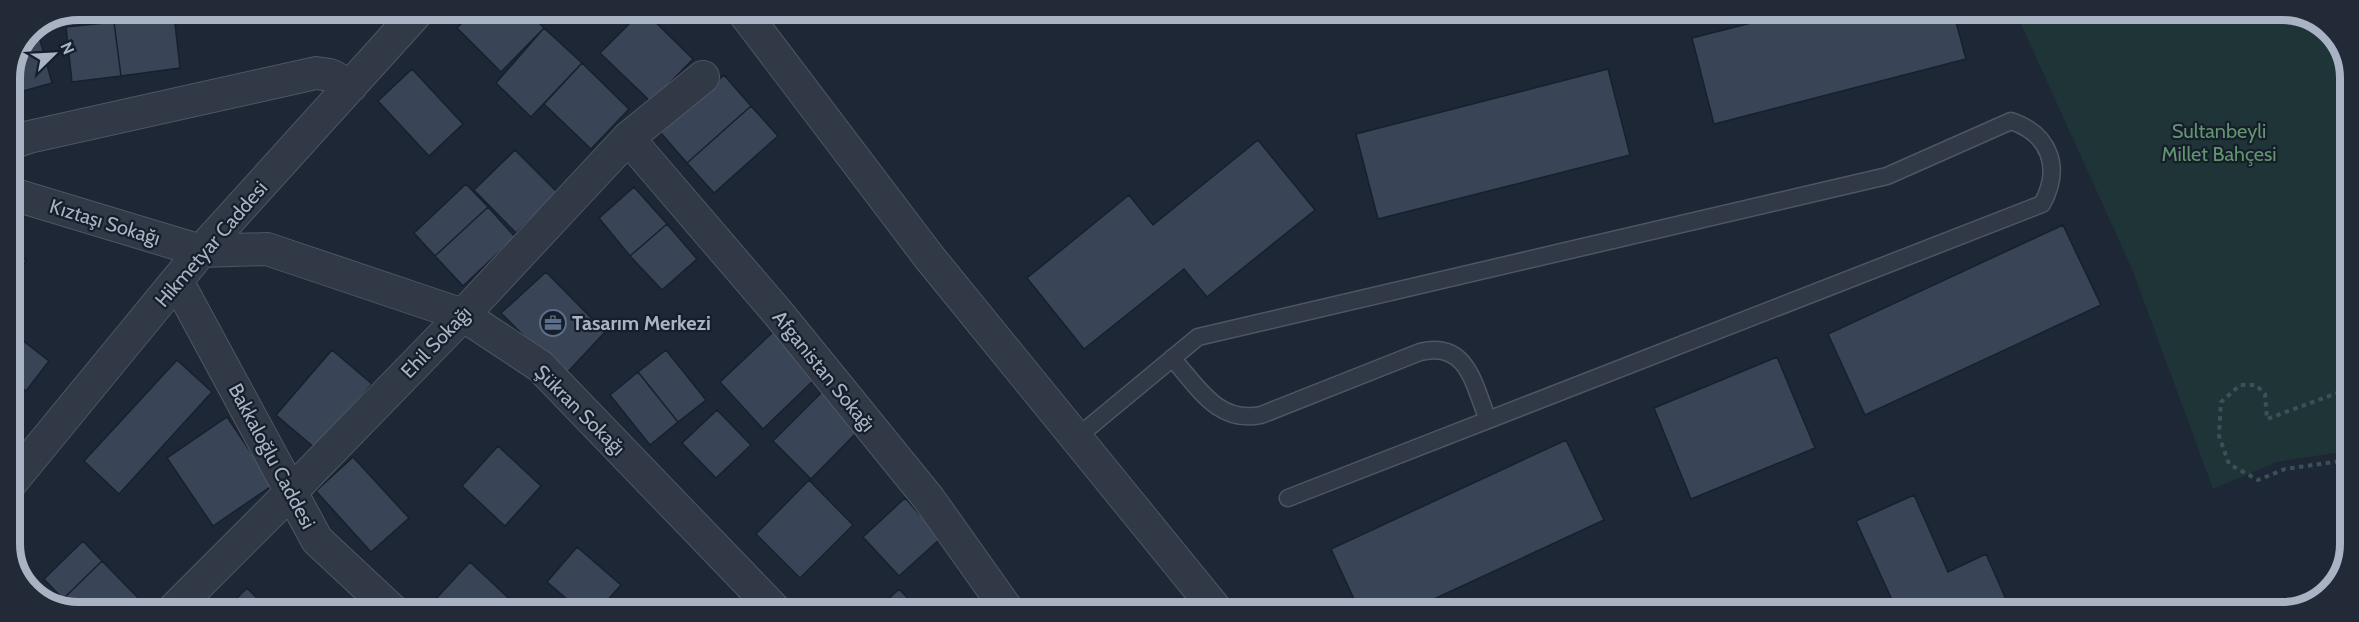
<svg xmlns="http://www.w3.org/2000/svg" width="2359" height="622" font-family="Cabin,sans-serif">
	<rect width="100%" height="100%" fill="#1d2736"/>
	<!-- green -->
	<path fill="#1f3437" d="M2015,11H2299L2333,33L2350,73L2348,451L2277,462L2213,489L2132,269Z"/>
	<!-- building -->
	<path fill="#394557" stroke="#18202d" stroke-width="1.5" d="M476,9H525L544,28L501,72L457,28Z
		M643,10L693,59L651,102L600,53Z
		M1799,11H1953L1966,59L1714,124L1692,38Z
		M174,15L180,68L121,76L114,22Z
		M114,22L121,76L72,82L66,27Z
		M36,26L52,83L9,95V77L29,29Z
		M544,28L582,63L531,117L496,83Z
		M582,63L629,109L591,149L544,104Z
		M412,69L463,124L429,156L378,101Z
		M1608,69L1630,155L1378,219L1356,134Z
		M724,75L751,106L687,163L660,132Z
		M751,106L778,136L714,193L687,163Z
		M1258,140L1315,210L1207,297L1184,269L1084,349L1027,278L1129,195L1153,225Z
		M515,150L558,193L516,233L474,190Z
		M466,184L488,207L435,256L414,233Z
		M634,187L667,224L630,256L599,218Z
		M488,207L515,237L463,286L435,256Z
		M667,224L697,259L662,290L630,256Z
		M2063,225L2101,305L1865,415L1828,334Z
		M9,252L26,260L9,298Z
		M546,272L605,332L564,376L501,313Z
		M9,330L49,361L26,391L9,378Z
		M774,331L817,377L763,429L720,382Z
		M332,350L372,384L316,449L276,415Z
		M666,350L706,400L678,422L638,372Z
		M1777,357L1815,448L1691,499L1654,408Z
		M177,360L212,392L119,494L84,461Z
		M638,372L678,422L650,445L610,395Z
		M827,387L864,425L811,479L773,441Z
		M717,410L751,445L716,478L682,443Z
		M227,417L273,485L213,526L167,458Z
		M1566,440L1604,520L1406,612H1360L1331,549Z
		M498,446L541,486L505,526L462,486Z
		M353,457L409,518L371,552L316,491Z
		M809,480L853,525L800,578L756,534Z
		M1914,495L1948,572L1986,554L2012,613H1898L1856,521Z
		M905,498L941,538L899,576L863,537Z
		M83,541L102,561L63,599L44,579Z
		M577,547L621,585L598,611H581L547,582Z
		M102,561L151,611H74L63,599Z
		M470,562L518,607L514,611H442L433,602Z
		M247,588L270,611H224Z
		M899,589L921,612H875Z
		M63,599L74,611H60L54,607Z"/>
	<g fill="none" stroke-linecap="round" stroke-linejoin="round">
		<defs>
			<path id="lane" d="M1172,358C1198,387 1218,424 1261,415L1420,352C1468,340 1474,386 1488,420
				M1076,438L1198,337L1887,176L2011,121C2050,134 2062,168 2042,204L1288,498"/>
			<path id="street" d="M742,10L929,257L1218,612
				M628,138L778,313L929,499L1009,612
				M9,144L29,137L316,73L330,75L351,86
				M9,193L201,251L267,249L463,315L540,366L776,611
				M177,281L317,540L393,611
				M9,485L201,251L420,9
				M172,611L291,492L463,315L628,138L703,77"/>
		</defs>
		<!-- lane casing -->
		<use href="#lane" stroke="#4e5665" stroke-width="19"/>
		<!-- street casing -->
		<use href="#street" stroke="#4e5665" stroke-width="34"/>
		<!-- path -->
		<path stroke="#3c5155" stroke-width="4" stroke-dasharray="4.5 4.5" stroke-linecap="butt" d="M2348,460L2285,469L2258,480L2229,464L2219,436L2221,402L2240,385H2256L2265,394L2267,419L2348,389"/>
		<!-- lane -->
		<use href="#lane" stroke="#313947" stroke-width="16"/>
		<!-- street -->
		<use href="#street" stroke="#313947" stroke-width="32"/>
	</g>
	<!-- icons -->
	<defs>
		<symbol id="office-ring" viewBox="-11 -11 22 22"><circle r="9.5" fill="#161e2b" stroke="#5c6f8a" stroke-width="1.5"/><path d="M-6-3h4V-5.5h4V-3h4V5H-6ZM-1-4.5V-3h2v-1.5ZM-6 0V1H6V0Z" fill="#5c6f8a"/></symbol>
	</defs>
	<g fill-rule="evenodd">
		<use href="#office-ring" x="538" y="308" width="30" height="30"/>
	</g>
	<g text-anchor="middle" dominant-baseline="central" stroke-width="4.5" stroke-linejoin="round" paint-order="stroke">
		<!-- park labels -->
		<g font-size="20" fill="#61956e" stroke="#161e2b">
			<text x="2219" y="131">Sultanbeyli<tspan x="2219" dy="23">Millet Bahçesi</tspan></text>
		</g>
		<!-- street labels -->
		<g font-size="20" fill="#aab3c4" stroke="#161e2b">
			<text transform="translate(105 222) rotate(17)">Kıztaşı Sokağı</text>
			<text transform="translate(211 244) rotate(-49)">Hikmetyar Caddesi</text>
			<text transform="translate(436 342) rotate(-46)">Ehil Sokağı</text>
			<text transform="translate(824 371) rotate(51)">Afganistan Sokağı</text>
			<text transform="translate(580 410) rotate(45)">Şükran Sokağı</text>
			<text transform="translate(272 456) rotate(62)">Bakkaloğlu Caddesi</text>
		</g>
		<!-- poi labels -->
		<g font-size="20" font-weight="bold" fill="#aab3c4" stroke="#161e2b" text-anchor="start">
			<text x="572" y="323">Tasarım Merkezi</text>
		</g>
	</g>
	<!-- crop -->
	<path d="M0 0H2359V622H0ZM78 20H2282A58 58 0 0 1 2340 78V544A58 58 0 0 1 2282 602H78A58 58 0 0 1 20 544V78A58 58 0 0 1 78 20Z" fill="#222a37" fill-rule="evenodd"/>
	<path fill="none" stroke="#aab3c4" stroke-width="8" d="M78 20H2282A58 58 0 0 1 2340 78V544A58 58 0 0 1 2282 602H78A58 58 0 0 1 20 544V78A58 58 0 0 1 78 20Z"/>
	<!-- north arrow -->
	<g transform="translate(54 54) rotate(66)" stroke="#161e2b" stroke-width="4.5" paint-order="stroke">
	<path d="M0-4.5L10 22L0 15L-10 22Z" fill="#aab3c4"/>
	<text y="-9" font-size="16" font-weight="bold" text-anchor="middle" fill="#aab3c4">N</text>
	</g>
</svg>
